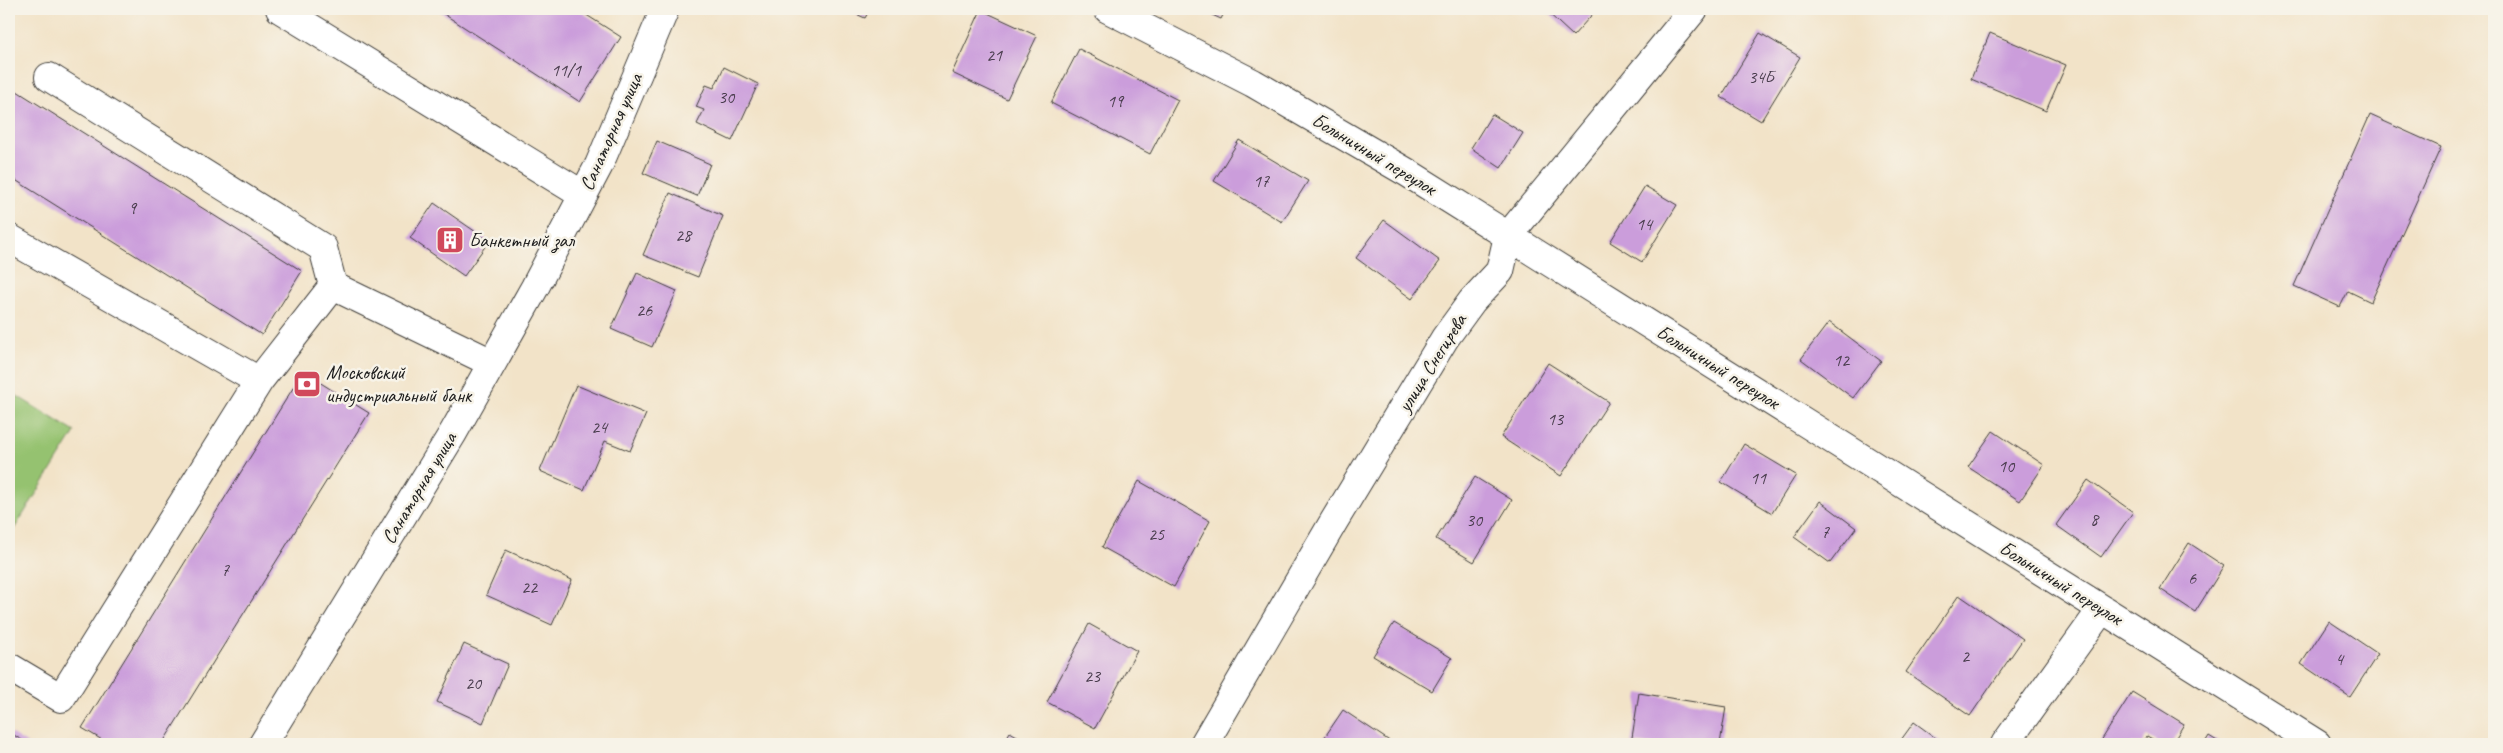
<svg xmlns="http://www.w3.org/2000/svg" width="2503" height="753" font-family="Caveat,sans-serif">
	<rect width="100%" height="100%" fill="#f7f3e8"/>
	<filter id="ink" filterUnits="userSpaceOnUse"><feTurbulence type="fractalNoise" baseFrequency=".02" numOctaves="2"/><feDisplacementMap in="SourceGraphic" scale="10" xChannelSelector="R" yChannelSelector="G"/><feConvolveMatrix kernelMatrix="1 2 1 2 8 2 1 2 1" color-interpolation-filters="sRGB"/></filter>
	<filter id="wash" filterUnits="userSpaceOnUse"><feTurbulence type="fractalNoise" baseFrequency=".0096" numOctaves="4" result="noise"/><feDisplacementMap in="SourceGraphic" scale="20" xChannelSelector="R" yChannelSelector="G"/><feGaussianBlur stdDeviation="1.12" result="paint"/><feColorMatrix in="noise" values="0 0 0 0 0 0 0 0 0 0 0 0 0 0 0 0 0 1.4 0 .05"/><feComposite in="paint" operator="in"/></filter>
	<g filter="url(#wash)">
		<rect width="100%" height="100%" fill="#f2e3c8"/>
		<!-- green -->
		<path fill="#95c270" stroke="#586f46" d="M9,391L75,432L9,537Z"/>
		<g id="blocks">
			<!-- building -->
			<path fill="#cb9ddb" d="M436,9H577L621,37L580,102Z
				M845,9H870L865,18Z
				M1199,9H1226L1221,19Z
				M1544,9H1597L1573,36Z
				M981,10L1037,36L1007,99L952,73Z
				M1760,33L1800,57L1761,121L1721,97Z
				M1990,33L2066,65L2046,111L1971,79Z
				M1079,49L1178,100L1150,154L1051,103Z
				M724,67L758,84L732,141L697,124L704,110L696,107L706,85L714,88Z
				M9,86L302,271L262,335L9,176Z
				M1492,114L1523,133L1501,168L1471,148Z
				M2370,115L2441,147L2371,302L2348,291L2340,307L2294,286Z
				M1239,140L1308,181L1282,222L1214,181Z
				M657,141L710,164L697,196L643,173Z
				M1645,186L1677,205L1642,262L1610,242Z
				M670,193L723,216L698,277L643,255Z
				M434,203L489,241L464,276L410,238Z
				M1384,220L1440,261L1412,299L1356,258Z
				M637,273L677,291L652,347L611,329Z
				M1829,322L1881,361L1853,398L1801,359Z
				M1548,363L1609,402L1561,476L1501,437Z
				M303,372L369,413L162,744H109L82,728Z
				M576,385L646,414L630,451L605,441L584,490L540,471Z
				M1993,431L2044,465L2020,501L1968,467Z
				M1744,444L1796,475L1772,513L1721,482Z
				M1475,477L1512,500L1474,562L1436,539Z
				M2088,480L2133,512L2101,557L2056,525Z
				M1139,481L1210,521L1174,587L1102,547Z
				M1820,501L1856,528L1830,563L1794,537Z
				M2189,543L2224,566L2195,612L2160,589Z
				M506,550L572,580L552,625L486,595Z
				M1959,595L2023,639L1970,716L1906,672Z
				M2329,621L2378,654L2350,697L2301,664Z
				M1394,623L1452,658L1432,691L1373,656Z
				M1089,624L1137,651L1095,728L1047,702Z
				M464,644L508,664L483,723L437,702Z
				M2132,692L2184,724L2172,744H2161L2147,736L2142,744H2099Z
				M1639,693L1726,707L1720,744H1631Z
				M1343,710L1391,742L1389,744H1320Z
				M1914,722L1944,744H1898Z
				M9,732L28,744H9Z
				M1010,732L1031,744H1003Z
				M2209,736L2222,744H2204Z"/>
		</g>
	</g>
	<g filter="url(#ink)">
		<use href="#blocks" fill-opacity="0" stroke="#3c3a36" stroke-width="1"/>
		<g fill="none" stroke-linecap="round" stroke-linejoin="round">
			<defs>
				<path id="minor" d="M280,9L583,195
					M1108,9L1253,83L1408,173L2317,744
					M49,77L323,248L333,286L492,363
					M9,238L259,381
					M9,667L61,698L259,381L333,286
					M263,744L453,433L535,287L599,165L665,9
					M1204,744L1334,521L1445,338L1472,301L1500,271L1508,236L1694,9
					M2005,744L2102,609"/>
			</defs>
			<!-- minor casing -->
			<use href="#minor" stroke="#3c3a36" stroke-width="30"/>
			<!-- minor -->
			<use href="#minor" stroke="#fff" stroke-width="28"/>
		</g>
	</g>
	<!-- icons -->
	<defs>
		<symbol id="building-square" viewBox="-11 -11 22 22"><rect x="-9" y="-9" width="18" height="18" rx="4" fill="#d1495b" stroke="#f7f3e8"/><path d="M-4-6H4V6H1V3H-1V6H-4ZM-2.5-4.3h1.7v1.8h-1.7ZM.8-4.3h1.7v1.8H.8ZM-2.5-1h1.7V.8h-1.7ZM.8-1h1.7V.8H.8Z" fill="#fff"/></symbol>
		<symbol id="bank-square" viewBox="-11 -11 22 22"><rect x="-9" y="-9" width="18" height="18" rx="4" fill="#d1495b" stroke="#f7f3e8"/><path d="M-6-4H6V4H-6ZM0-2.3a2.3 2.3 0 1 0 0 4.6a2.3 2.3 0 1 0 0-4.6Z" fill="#fff"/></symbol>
	</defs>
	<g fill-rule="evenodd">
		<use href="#building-square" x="434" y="224" width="32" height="32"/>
		<use href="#bank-square" x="291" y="368" width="32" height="32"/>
	</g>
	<g text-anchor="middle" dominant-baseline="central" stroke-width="5" stroke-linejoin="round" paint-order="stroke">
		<!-- number labels -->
		<g font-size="18" fill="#483c4c">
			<text x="994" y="55">21</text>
			<text x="566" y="70">11/1</text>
			<text x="1761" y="77">34Б</text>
			<text x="726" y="97">30</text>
			<text x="1115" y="101">19</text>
			<text x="1261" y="181">17</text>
			<text x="132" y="208">9</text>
			<text x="1644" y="224">14</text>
			<text x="683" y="235">28</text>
			<text x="644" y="310">26</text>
			<text x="1841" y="360">12</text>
			<text x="1555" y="419">13</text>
			<text x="599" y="427">24</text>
			<text x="2006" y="466">10</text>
			<text x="1758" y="478">11</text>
			<text x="2094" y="519">8</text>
			<text x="1474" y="520">30</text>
			<text x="1825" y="532">7</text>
			<text x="1156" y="534">25</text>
			<text x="225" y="570">7</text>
			<text x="2192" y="578">6</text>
			<text x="529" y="587">22</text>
			<text x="1965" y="656">2</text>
			<text x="2339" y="659">4</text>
			<text x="1092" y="676">23</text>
			<text x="473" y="683">20</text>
		</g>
		<!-- street labels -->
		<g font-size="20" fill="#1c1c1c" stroke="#f7f3e8">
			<text transform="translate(611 132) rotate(-66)">Санаторная улица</text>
			<text transform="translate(1374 154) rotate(31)">Больничный переулок</text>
			<text transform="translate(1432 363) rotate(-58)">улица Снегирева</text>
			<text transform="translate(1718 367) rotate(32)">Больничный переулок</text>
			<text transform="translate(419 488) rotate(-59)">Санаторная улица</text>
			<text transform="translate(2061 583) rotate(32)">Больничный переулок</text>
		</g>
		<!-- poi labels -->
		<g font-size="20" fill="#1c1c1c" stroke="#f7f3e8" text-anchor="start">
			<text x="469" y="240">Банкетный зал</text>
			<text x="326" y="372">Московский<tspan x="326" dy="23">индустриальный банк</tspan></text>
		</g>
	</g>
	<!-- margin -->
	<rect width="2503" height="753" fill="none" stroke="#f7f3e8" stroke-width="30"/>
</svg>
